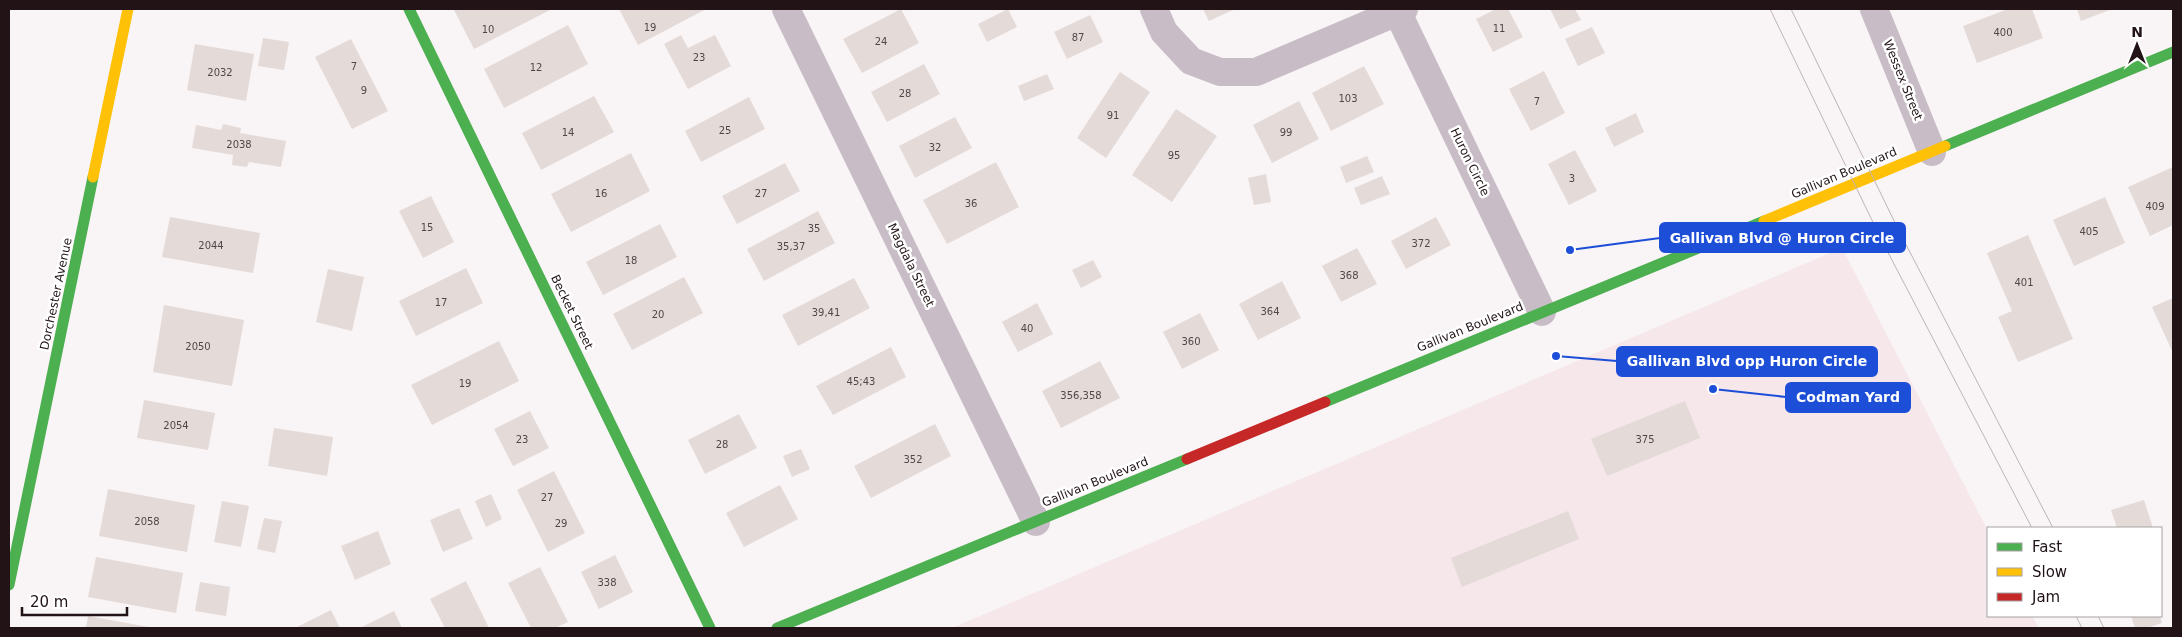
<svg xmlns="http://www.w3.org/2000/svg" width="2182" height="637" font-family="'DejaVu Sans',sans-serif">
	<rect width="100%" height="100%" fill="#f9f4f5"/>
	<!-- built -->
	<path fill="#f5e7ea" d="M1842,248L1988,531V616H2032L2039,628H952Z"/>
	<!-- building -->
	<path fill="#e4dbd9" d="M456,9H552L474,49L454,10Z
		M619,9H706L638,45Z
		M901,9L919,43L862,73L843,39Z
		M1008,9L1017,27L987,42L978,24Z
		M1203,9H1235L1209,21Z
		M1496,9H1508L1523,37L1493,52L1476,19Z
		M1550,9H1575L1581,20L1560,29Z
		M2008,9H2032L2043,38L1977,63L1963,26Z
		M2077,9H2112L2081,21Z
		M1090,15L1103,42L1067,59L1054,32Z
		M568,25L588,64L504,108L484,69Z
		M1592,27L1605,53L1578,66L1565,39Z
		M681,35L688,48L715,35L731,66L688,89L664,44Z
		M263,38L289,42L284,70L258,66Z
		M351,39L388,111L352,129L315,57Z
		M195,44L254,54L246,101L187,90Z
		M924,64L940,94L887,122L871,92Z
		M1364,66L1384,104L1331,131L1312,93Z
		M1544,71L1565,113L1531,131L1509,89Z
		M1120,72L1150,92L1106,158L1077,138Z
		M1047,74L1054,89L1024,101L1018,86Z
		M594,96L614,132L541,170L522,133Z
		M749,97L765,129L701,162L685,131Z
		M1299,101L1319,139L1272,163L1253,125Z
		M1176,109L1217,136L1172,202L1132,175Z
		M1636,113L1644,132L1614,147L1605,128Z
		M955,117L972,148L915,178L899,146Z
		M223,124L241,128L240,133L286,141L281,167L249,162L247,167L232,165L233,155L192,148L196,125L221,130Z
		M1575,150L1597,191L1569,205L1548,164Z
		M631,153L650,191L571,232L551,194Z
		M1367,156L1374,172L1346,183L1340,167Z
		M996,162L1019,207L947,244L923,200Z
		M785,163L800,191L737,224L722,196Z
		M2173,167V225L2150,236L2128,187Z
		M1266,174L1271,202L1254,205L1248,178Z
		M1382,176L1390,194L1361,205L1354,188Z
		M431,196L454,242L423,258L399,211Z
		M2105,197L2125,243L2074,266L2053,220Z
		M818,211L835,243L764,281L747,249Z
		M170,217L260,233L253,273L162,257Z
		M1436,217L1451,245L1406,269L1391,241Z
		M660,224L677,257L603,295L586,262Z
		M2028,235L2073,339L2018,362L1998,317L2012,311L1987,253Z
		M1357,248L1377,284L1341,302L1322,266Z
		M1093,260L1102,277L1081,288L1072,270Z
		M466,268L483,303L416,336L399,301Z
		M328,269L364,277L352,331L316,322Z
		M684,277L703,313L632,350L613,314Z
		M854,278L870,308L798,346L782,315Z
		M1282,281L1301,318L1258,340L1239,304Z
		M2173,298V353L2152,307Z
		M1037,303L1053,334L1018,352L1002,322Z
		M164,305L244,320L232,386L153,372Z
		M1200,313L1219,350L1182,369L1163,332Z
		M499,341L519,381L432,425L411,385Z
		M891,347L906,377L833,415L816,386Z
		M1100,361L1120,398L1061,428L1042,391Z
		M144,400L215,413L208,450L137,438Z
		M1685,401L1700,438L1607,476L1591,439Z
		M530,411L549,448L513,466L494,429Z
		M739,414L757,448L705,474L688,440Z
		M935,424L951,456L871,498L854,466Z
		M274,428L333,437L327,476L268,466Z
		M801,449L810,469L792,477L783,456Z
		M554,471L585,533L548,552L517,490Z
		M780,485L798,519L744,547L726,513Z
		M108,489L195,505L187,552L99,536Z
		M491,494L502,519L486,527L475,501Z
		M2144,500L2153,528H2117L2111,510Z
		M222,501L249,506L241,547L214,542Z
		M459,508L473,539L443,552L430,520Z
		M1568,511L1579,539L1462,587L1451,558Z
		M264,518L282,521L275,553L257,549Z
		M378,531L391,564L355,580L341,546Z
		M615,555L633,592L599,609L581,572Z
		M96,557L183,573L176,613L88,597Z
		M540,567L568,622L555,628H531L508,583Z
		M466,581L489,628H445L430,599Z
		M200,582L230,587L226,616L195,611Z
		M331,610L340,628H295Z
		M394,611L402,628H360Z
		M88,616L149,627V628H86Z
		M2131,616H2160L2162,623L2147,628H2135Z"/>
	<g fill="none" stroke-linecap="round" stroke-linejoin="round">
		<!-- street -->
		<path stroke="#c8bdc6" stroke-width="28" d="M786,9L1036,522
			M1154,9L1164,32L1191,61L1220,72H1256L1404,9
			M1874,9L1932,152
			M1397,11L1542,312"/>
		<!-- fast -->
		<path stroke="#4caf50" stroke-width="11" d="M409,9L710,628
			M1945,146L2173,52
			M1325,402L1764,221
			M9,585L93,177
			M777,628L1187,459"/>
		<!-- slow -->
		<path stroke="#ffc107" stroke-width="11" d="M93,177L128,9
			M1764,221L1945,146"/>
		<!-- jam -->
		<path stroke="#c62828" stroke-width="11" d="M1187,459L1325,402"/>
		<!-- tram -->
		<path stroke="#bdb4ba" stroke-width="1" d="M1770,9L1882,241L2032,528
			M1791,9L1899,231L2053,528
			M2076,616L2082,628
			M2098,616L2104,628"/>
	</g>
	<g text-anchor="middle" dominant-baseline="central" stroke-width="5" stroke-linejoin="round" paint-order="stroke">
		<!-- number labels -->
		<g font-size="10" fill="#534648">
			<text x="650" y="27">19</text>
			<text x="1499" y="28">11</text>
			<text x="488" y="29">10</text>
			<text x="2003" y="32">400</text>
			<text x="1078" y="37">87</text>
			<text x="881" y="41">24</text>
			<text x="699" y="57">23</text>
			<text x="354" y="66">7</text>
			<text x="536" y="67">12</text>
			<text x="220" y="72">2032</text>
			<text x="364" y="90">9</text>
			<text x="905" y="93">28</text>
			<text x="1348" y="98">103</text>
			<text x="1537" y="101">7</text>
			<text x="1113" y="115">91</text>
			<text x="725" y="130">25</text>
			<text x="568" y="132">14</text>
			<text x="1286" y="132">99</text>
			<text x="239" y="144">2038</text>
			<text x="935" y="147">32</text>
			<text x="1174" y="155">95</text>
			<text x="1572" y="178">3</text>
			<text x="601" y="193">16</text>
			<text x="761" y="193">27</text>
			<text x="971" y="203">36</text>
			<text x="2155" y="206">409</text>
			<text x="427" y="227">15</text>
			<text x="814" y="228">35</text>
			<text x="2089" y="231">405</text>
			<text x="1421" y="243">372</text>
			<text x="211" y="245">2044</text>
			<text x="791" y="246">35,37</text>
			<text x="631" y="260">18</text>
			<text x="1349" y="275">368</text>
			<text x="2024" y="282">401</text>
			<text x="441" y="302">17</text>
			<text x="1270" y="311">364</text>
			<text x="826" y="312">39,41</text>
			<text x="658" y="314">20</text>
			<text x="1027" y="328">40</text>
			<text x="1191" y="341">360</text>
			<text x="198" y="346">2050</text>
			<text x="861" y="381">45;43</text>
			<text x="465" y="383">19</text>
			<text x="1081" y="395">356,358</text>
			<text x="176" y="425">2054</text>
			<text x="522" y="439">23</text>
			<text x="1645" y="439">375</text>
			<text x="722" y="444">28</text>
			<text x="913" y="459">352</text>
			<text x="547" y="497">27</text>
			<text x="147" y="521">2058</text>
			<text x="561" y="523">29</text>
			<text x="607" y="582">338</text>
		</g>
		<!-- street labels -->
		<g font-size="12" fill="#211316" stroke="#fff">
			<text transform="translate(1903 80) rotate(68)">Wessex Street</text>
			<text transform="translate(1470 162) rotate(64)">Huron Circle</text>
			<text transform="translate(1844 173) rotate(-23)">Gallivan Boulevard</text>
			<text transform="translate(911 265) rotate(64)">Magdala Street</text>
			<text transform="translate(56 294) rotate(-78)">Dorchester Avenue</text>
			<text transform="translate(572 312) rotate(64)">Becket Street</text>
			<text transform="translate(1470 327) rotate(-22)">Gallivan Boulevard</text>
			<text transform="translate(1095 482) rotate(-22)">Gallivan Boulevard</text>
		</g>
	</g>
	<!-- callouts -->
	<path fill="none" stroke="#1d4ed8" stroke-width="2" d="M1570 250L1660 238M1556 356L1617 361M1713 389L1786 397"/>
	<g fill="#1d4ed8" stroke="#fff" stroke-width="2">
		<circle cx="1570" cy="250" r="5"/>
		<circle cx="1556" cy="356" r="5"/>
		<circle cx="1713" cy="389" r="5"/>
	</g>
	<g fill="#1d4ed8" stroke="#1d4ed8" stroke-width="2">
		<rect x="1660" y="223" width="245" height="29" rx="5"/>
		<rect x="1617" y="347" width="260" height="29" rx="5"/>
		<rect x="1786" y="383" width="124" height="29" rx="5"/>
	</g>
	<g font-size="14" text-anchor="middle" font-weight="bold" fill="#fff">
		<text x="1782" y="243">Gallivan Blvd @ Huron Circle</text>
		<text x="1747" y="366">Gallivan Blvd opp Huron Circle</text>
		<text x="1848" y="402">Codman Yard</text>
	</g>
	<!-- border -->
	<rect width="2182" height="637" fill="none" stroke="#211316" stroke-width="20"/>
	<!-- legend -->
	<rect x="1987" y="527" width="175" height="90" fill="#ffffff" stroke="#a6a1a2"/>
	<rect x="1997" y="543" width="25" height="8" fill="#4caf50" stroke="#a6a1a2"/>
	<text x="2032" y="552" font-size="15" fill="#211316">Fast</text>
	<rect x="1997" y="568" width="25" height="8" fill="#ffc107" stroke="#a6a1a2"/>
	<text x="2032" y="577" font-size="15" fill="#211316">Slow</text>
	<rect x="1997" y="593" width="25" height="8" fill="#c62828" stroke="#a6a1a2"/>
	<text x="2032" y="602" font-size="15" fill="#211316">Jam</text>
	<!-- north arrow -->
	<g transform="translate(2137 45)" stroke="#ffffff" stroke-width="4" paint-order="stroke">
	<path d="M0-4L9 19L0 12L-9 19Z" fill="#211316"/>
	<text y="-8" font-size="14" font-weight="bold" text-anchor="middle" fill="#211316">N</text>
	</g>
	<!-- scale -->
	<path d="M22 607v8h105v-8" fill="none" stroke="#211316" stroke-width="2.5"/>
	<text x="30" y="607" font-size="15" fill="#211316" stroke="#ffffff" stroke-width="4" paint-order="stroke">20 m</text>
</svg>
